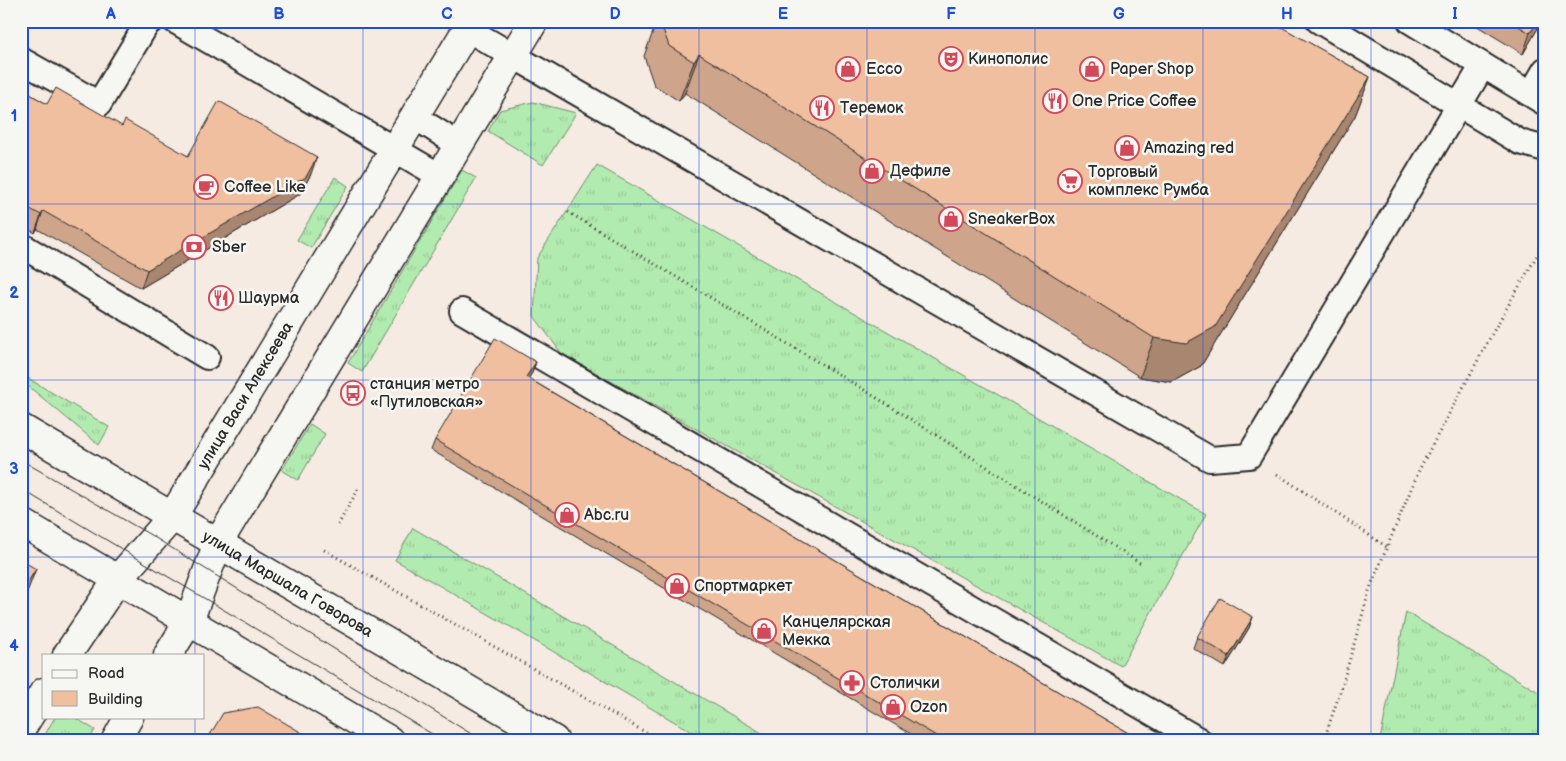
<svg xmlns="http://www.w3.org/2000/svg" width="1566" height="761" font-family="'Balsamiq Sans',sans-serif">
	<defs>
		<pattern id="grass-tufts" width="24" height="20" patternUnits="userSpaceOnUse" patternTransform="scale(1.25)"><rect width="24" height="20" fill="#b2ebaf"/><path d="M3 7l-1-3M5 7V3M7 7l1-3M15 17l-1-3M17 17v-4M19 17l1-3" fill="none" stroke="#99ca97"/></pattern>
	</defs>
	<rect width="100%" height="100%" fill="#f5ebe2"/>
	<filter id="ink" filterUnits="userSpaceOnUse"><feTurbulence type="fractalNoise" baseFrequency=".02" numOctaves="2"/><feDisplacementMap in="SourceGraphic" scale="10" xChannelSelector="R" yChannelSelector="G"/><feConvolveMatrix kernelMatrix="1 2 1 2 8 2 1 2 1" color-interpolation-filters="sRGB"/></filter>
	<g filter="url(#ink)">
		<!-- grass -->
		<path fill="url(#grass-tufts)" stroke="#6e8b6d" d="M533,102L576,113L543,165L488,131L500,110Z
			M597,165L1206,514L1121,666L562,354L534,316L537,258Z
			M462,170L476,178L362,372L348,363Z
			M335,177L348,186L311,248L297,240Z
			M21,374L109,427L99,445L21,380Z
			M310,424L325,434L298,480L282,470Z
			M413,528L774,740H706L395,560Z
			M1406,612L1545,696V740H1380Z
			M55,717H74L95,730L89,740H42Z"/>
		<g fill="none" stroke-linecap="round" stroke-linejoin="round">
			<defs>
				<path id="service" d="M175,21L440,176
					M1319,21L1520,142L1545,149
					M1410,21L1545,103
					M467,29L1210,459L1249,456L1483,65
					M21,60L99,104L148,22L151,21
					M1531,94L1545,70
					M415,117L459,145
					M21,245L207,357
					M462,311L1199,740"/>
				<g id="minor">
					<path id="s1" d="M172,517L472,21"/>
					<path d="M67,655L118,579"/>
					<path d="M168,655L189,621"/>
					<path d="M21,729L44,692"/>
					<path d="M116,740L129,717"/>
				</g>
				<path id="tertiary" d="M118,579L172,517
					M189,621L218,543L534,21"/>
				<g id="secondary">
					<path id="s2" d="M21,428L554,740"/>
					<path d="M21,522L389,740"/>
				</g>
			</defs>
			<!-- service casing -->
			<use href="#service" stroke="#2b2b2b" stroke-width="28"/>
			<!-- minor casing -->
			<use href="#minor" stroke="#2b2b2b" stroke-width="31"/>
			<!-- tertiary casing -->
			<use href="#tertiary" stroke="#2b2b2b" stroke-width="31"/>
			<!-- secondary casing -->
			<use href="#secondary" stroke="#2b2b2b" stroke-width="31"/>
			<!-- path -->
			<path stroke="#2b2b2b" stroke-width="3" stroke-dasharray="1 4" stroke-linecap="butt" d="M568,212L858,386L1140,563
				M1277,474L1387,547
				M338,525L360,486
				M324,550L659,740
				M1324,740L1342,686L1370,588L1420,468L1493,332L1539,252L1545,237"/>
			<!-- service -->
			<use href="#service" stroke="#f6f6f2" stroke-width="24"/>
			<!-- minor -->
			<use href="#minor" stroke="#f6f6f2" stroke-width="28"/>
			<!-- tertiary -->
			<use href="#tertiary" stroke="#f6f6f2" stroke-width="28"/>
			<!-- secondary -->
			<use href="#secondary" stroke="#f6f6f2" stroke-width="28"/>
			<!-- tram -->
			<path stroke="#2b2b2b" stroke-width="1" d="M21,460L154,537L481,740
				M21,489L442,740"/>
		</g>
		<!-- wall -->
		<path fill="#cea48a" stroke="#2b2b2b" d="M657,21H1283L1281,27L1370,77L1355,116L1201,366L1172,382L1140,377L685,93L679,101L654,85L644,56Z
			M1469,21H1542L1523,54Z
			M21,89L47,104L122,126L188,156L311,174L300,194L141,288L37,229L35,233L21,225Z
			M536,362L532,373L528,378L1140,740H921L431,450L435,440Z
			M1253,617L1249,628L1225,667L1193,648L1197,637Z"/>
		<!-- shaded-wall -->
		<path fill="#a88670" stroke="#2b2b2b" d="M1279,21H1283L1278,37V25Z
			M1538,21H1542L1523,54L1530,33Z
			M699,54L685,93L679,101L694,62Z
			M1370,77L1355,116L1201,366L1172,382L1140,377L1154,338Z
			M317,157L311,174L300,194L141,288L147,270Z
			M43,211L37,229L35,233L41,215Z
			M536,362L532,373L522,388L526,377Z
			M36,569L21,608V593Z
			M1253,617L1249,628L1225,667L1229,656Z"/>
		<!-- building -->
		<path fill="#f0bfa0" stroke="#2b2b2b" d="M660,21H1279L1278,25L1370,77L1215,327L1186,343L1154,338L699,54L694,62L669,46Z
			M1510,21H1538L1530,33Z
			M56,88L122,126L125,120L188,156L219,101L317,157L306,177L147,270L43,211L41,215L21,204V89L47,104Z
			M495,338L536,362L526,377L1140,740H943L435,440Z
			M21,560L36,569L21,593Z
			M1220,598L1253,617L1229,656L1197,637Z
			M258,707L314,740H207L223,713Z"/>
	</g>
	<!-- grid -->
	<path fill="none" stroke="#1d4ed8" stroke-width="1" stroke-opacity="0.55" d="M195,21V655M363,21V740M531,21V740M699,21V740M867,21V740M1035,21V740M1203,21V740M1371,21V740M21,204H1545M21,380H1545M21,557H1545M195,717V740"/>
	<!-- icons -->
	<defs>
		<symbol id="theatre-ring" viewBox="-11 -11 22 22"><circle r="9.5" fill="#f6f6f2" stroke="#d1495b" stroke-width="1.5"/><path d="M-5-5.5Q0-4 5-5.5V0Q5 5 0 6Q-5 5-5 0ZM-3.3-2.5H-1v1.5H-3.3ZM1-2.5H3.3v1.5H1ZM-2.8 1Q0 5.5 2.8 1Z" fill="#d1495b"/></symbol>
		<symbol id="shop-ring" viewBox="-11 -11 22 22"><circle r="9.5" fill="#f6f6f2" stroke="#d1495b" stroke-width="1.5"/><path d="M-5-2.5h2.3a2.7 3.5 0 0 1 5.4 0H5L5.5 6h-11ZM-1.5-2.5h3a1.5 2.3 0 0 0-3 0Z" fill="#d1495b"/></symbol>
		<symbol id="restaurant-ring" viewBox="-11 -11 22 22"><circle r="9.5" fill="#f6f6f2" stroke="#d1495b" stroke-width="1.5"/><path d="M-5-6h1v4h1v-4h1v4h1v-4h1v5L-1.5 .5V6h-2V.5L-5-1ZM5-6V6H3V1.5H1.5Q1.5-4 5-6Z" fill="#d1495b"/></symbol>
		<symbol id="supermarket-ring" viewBox="-11 -11 22 22"><circle r="9.5" fill="#f6f6f2" stroke="#d1495b" stroke-width="1.5"/><path d="M-6-5.5h2.5l.6 2H6L4.5 2H-2.5L-4.4-4H-6ZM-1.5 3.2a1.3 1.3 0 1 0 .1 0ZM3 3.2a1.3 1.3 0 1 0 .1 0Z" fill="#d1495b"/></symbol>
		<symbol id="cafe-ring" viewBox="-11 -11 22 22"><circle r="9.5" fill="#f6f6f2" stroke="#d1495b" stroke-width="1.5"/><path d="M-5.5-4.5H6V0H3Q3 3.5 0 3.5H-2.5Q-5.5 3.5-5.5 0ZM3-3.2v2h1.7v-2ZM-6 4.5H4V6H-6Z" fill="#d1495b"/></symbol>
		<symbol id="bank-ring" viewBox="-11 -11 22 22"><circle r="9.5" fill="#f6f6f2" stroke="#d1495b" stroke-width="1.5"/><path d="M-6-4H6V4H-6ZM0-2.3a2.3 2.3 0 1 0 0 4.6a2.3 2.3 0 1 0 0-4.6Z" fill="#d1495b"/></symbol>
		<symbol id="bus-ring" viewBox="-11 -11 22 22"><circle r="9.5" fill="#f6f6f2" stroke="#d1495b" stroke-width="1.5"/><path d="M-5-6H5V4H4V6H2V4H-2V6H-4V4H-5ZM-3.5-4V0h7V-4ZM-3.5 1.2v1.5H-2V1.2ZM2 1.2v1.5H3.5V1.2Z" fill="#d1495b"/></symbol>
		<symbol id="pharmacy-ring" viewBox="-11 -11 22 22"><circle r="9.5" fill="#f6f6f2" stroke="#d1495b" stroke-width="1.5"/><path d="M-2-6h4v4h4v4h-4v4h-4v-4h-4v-4h4Z" fill="#d1495b"/></symbol>
	</defs>
	<g fill-rule="evenodd">
		<use href="#theatre-ring" x="937" y="45" width="28" height="28"/>
		<use href="#shop-ring" x="834" y="55" width="28" height="28"/>
		<use href="#shop-ring" x="1078" y="55" width="28" height="28"/>
		<use href="#restaurant-ring" x="1041" y="87" width="28" height="28"/>
		<use href="#restaurant-ring" x="808" y="94" width="28" height="28"/>
		<use href="#shop-ring" x="1113" y="134" width="28" height="28"/>
		<use href="#shop-ring" x="858" y="157" width="28" height="28"/>
		<use href="#supermarket-ring" x="1056" y="167" width="28" height="28"/>
		<use href="#cafe-ring" x="192" y="173" width="28" height="28"/>
		<use href="#shop-ring" x="937" y="205" width="28" height="28"/>
		<use href="#bank-ring" x="180" y="233" width="28" height="28"/>
		<use href="#restaurant-ring" x="207" y="284" width="28" height="28"/>
		<use href="#bus-ring" x="339" y="379" width="28" height="28"/>
		<use href="#shop-ring" x="553" y="501" width="28" height="28"/>
		<use href="#shop-ring" x="663" y="572" width="28" height="28"/>
		<use href="#shop-ring" x="750" y="617" width="28" height="28"/>
		<use href="#pharmacy-ring" x="838" y="669" width="28" height="28"/>
		<use href="#shop-ring" x="879" y="693" width="28" height="28"/>
	</g>
	<g text-anchor="middle" dominant-baseline="central" stroke-width="5" stroke-linejoin="round" paint-order="stroke">
		<!-- poi labels -->
		<g font-size="16" fill="#2b2b2b" stroke="#f6f6f2" text-anchor="start">
			<text x="968" y="59">Кинополис</text>
			<text x="866" y="69">Ecco</text>
			<text x="1110" y="69">Paper Shop</text>
			<text x="1072" y="101">One Price Coffee</text>
			<text x="840" y="108">Теремок</text>
			<text x="1144" y="148">Amazing red</text>
			<text x="890" y="171">Дефиле</text>
			<text x="1088" y="172">Торговый<tspan x="1088" dy="18">комплекс Румба</tspan></text>
			<text x="224" y="187">Coffee Like</text>
			<text x="968" y="219">SneakerBox</text>
			<text x="212" y="247">Sber</text>
			<text x="238" y="298">Шаурма</text>
			<text x="370" y="384">станция метро<tspan x="370" dy="18">«Путиловская»</tspan></text>
			<text x="584" y="515">Abc.ru</text>
			<text x="694" y="586">Спортмаркет</text>
			<text x="782" y="622">Канцелярская<tspan x="782" dy="18">Мекка</tspan></text>
			<text x="870" y="683">Столички</text>
			<text x="910" y="707">Ozon</text>
		</g>
		<!-- street labels -->
		<g font-size="16" fill="#2b2b2b" stroke="#f6f6f2">
			<text stroke="none"><textPath href="#s1" startOffset="142">улица Васи Алексеева</textPath></text>
			<text stroke="none"><textPath href="#s2" startOffset="309">улица Маршала Говорова</textPath></text>
		</g>
	</g>
	<!-- margin -->
	<rect width="1566" height="761" fill="none" stroke="#f6f6f2" stroke-width="55"/>
	<!-- legend -->
	<rect x="42" y="654" width="162" height="65" fill="#f6f6f2" stroke="#a5a5a2"/>
	<rect x="52" y="670" width="25" height="8" fill="#f6f6f2" stroke="#a5a5a2"/>
	<text x="88" y="678" font-size="15" fill="#2b2b2b">Road</text>
	<rect x="52" y="691" width="25" height="15" fill="#f0bfa0" stroke="#a5a5a2"/>
	<text x="88" y="704" font-size="15" fill="#2b2b2b">Building</text>
	<rect x="28" y="28" width="1510" height="706" fill="none" stroke="#1d4ed8" stroke-width="2"/>
	<g font-size="16" text-anchor="middle" font-weight="bold" fill="#1d4ed8">
		<text x="111" y="19">A</text>
		<text x="279" y="19">B</text>
		<text x="447" y="19">C</text>
		<text x="615" y="19">D</text>
		<text x="783" y="19">E</text>
		<text x="951" y="19">F</text>
		<text x="1119" y="19">G</text>
		<text x="1287" y="19">H</text>
		<text x="1455" y="19">I</text>
		<text x="14" y="121">1</text>
		<text x="14" y="298">2</text>
		<text x="14" y="474">3</text>
		<text x="14" y="651">4</text>
	</g>
</svg>
